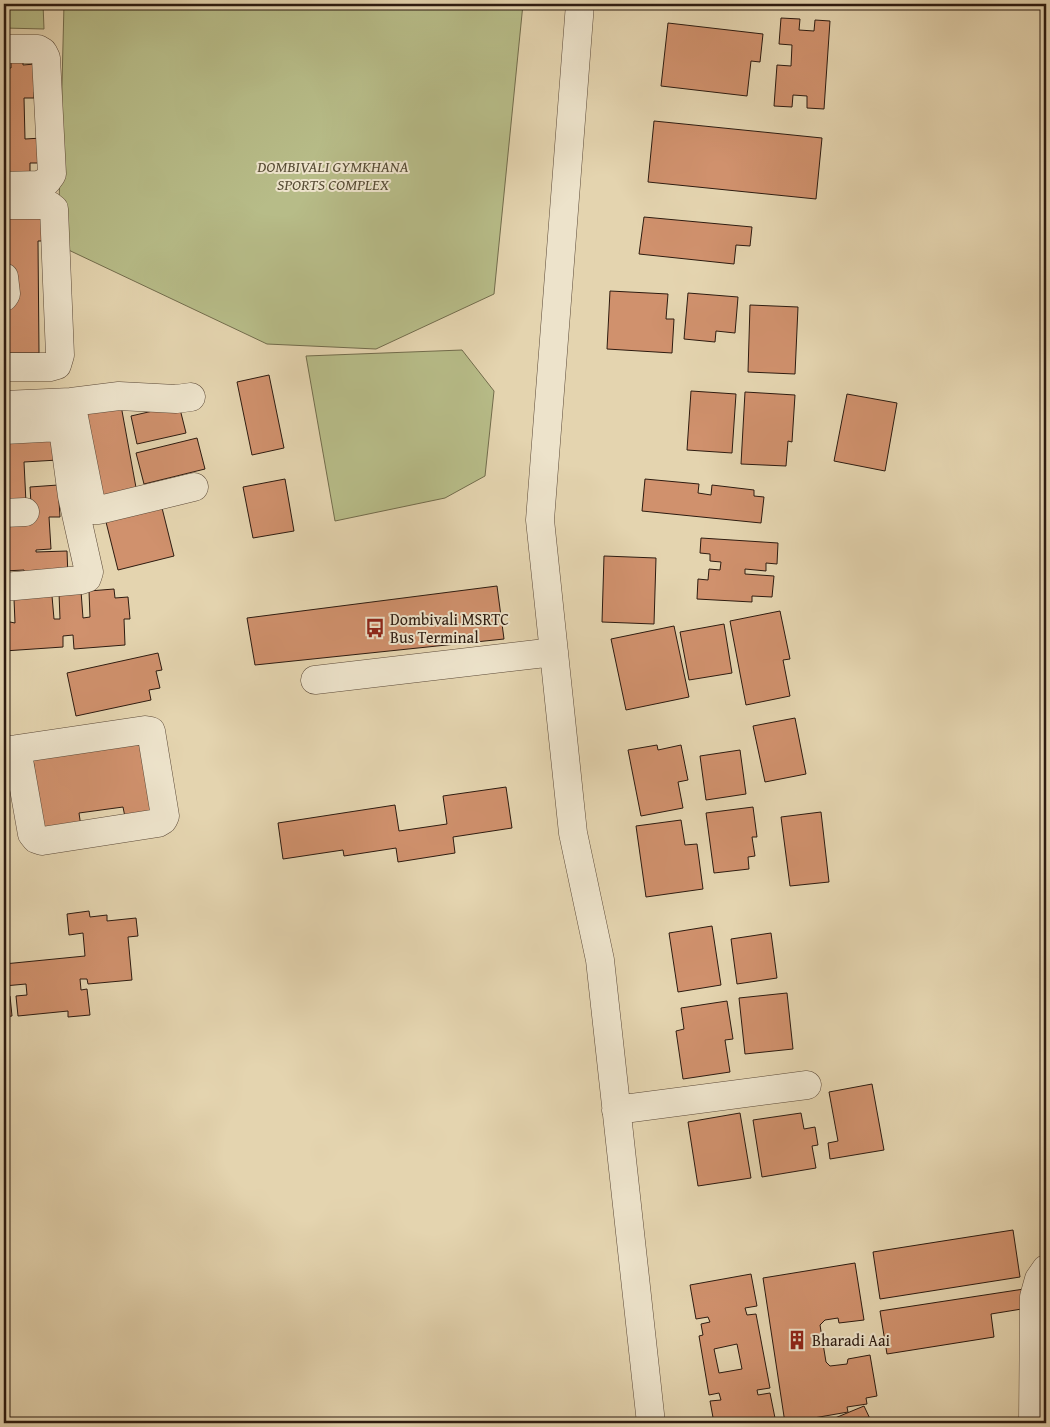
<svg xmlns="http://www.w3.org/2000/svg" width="1050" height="1427" font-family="'Gentium Book Plus',serif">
	<rect width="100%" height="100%" fill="#e4d4af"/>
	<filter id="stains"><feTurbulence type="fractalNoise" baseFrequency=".004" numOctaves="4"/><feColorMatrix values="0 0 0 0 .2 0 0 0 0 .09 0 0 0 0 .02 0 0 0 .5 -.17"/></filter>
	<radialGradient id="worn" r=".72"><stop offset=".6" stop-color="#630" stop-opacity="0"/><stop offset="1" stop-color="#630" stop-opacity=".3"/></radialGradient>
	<!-- green -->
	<path fill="#b7bc88" stroke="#726c4c" d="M4,4H43L44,29L4,28Z
		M64,4H523L494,294L376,349L267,344L58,245Z
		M462,350L494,391L485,476L445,498L335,521L306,356Z"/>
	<!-- building -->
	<path fill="#d0916d" stroke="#2d1b10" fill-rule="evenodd" d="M781,18L800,19L799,30L814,31L815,20L830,21L824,109L807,108V96L793,95L792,107L774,106L777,65L791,66L792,45L779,44Z
		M668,23L763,34L760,62L751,61L747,96L661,86Z
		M11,58H23V65L35,64L42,92H34V98H24L25,139L42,138L43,163H30V176H8V165H4V68H11Z
		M654,121L822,138L816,199L648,182Z
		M4,208H49L47,241H38L39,353H4Z
		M644,217L752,227L750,246L736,245L734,264L639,254Z
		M610,291L668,294L666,319H674L672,353L607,349Z
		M688,293L738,297L735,333L716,331L715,342L684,339Z
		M750,305L798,307L795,374L748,372Z
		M269,375L284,448L252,455L237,382Z
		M691,391L736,394L732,453L687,450Z
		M745,392L795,395L792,442L788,441L786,466L741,464Z
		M847,394L897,403L885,471L834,461Z
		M120,400L137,493L96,501L78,407Z
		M179,405L186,433L137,444L131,416Z
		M57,433L58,460L24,462L26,503L4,505V447H7V441Z
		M197,438L205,469L144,484L136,453Z
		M285,479L294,531L253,538L243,487Z
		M645,479L699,484L698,493L711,495L712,485L754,490V496L764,497L761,523L642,511Z
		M58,485L60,517H49L51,549L36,550V552L67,551L68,577L25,579L24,570L4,571V522L32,520L30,487Z
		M161,504L174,556L118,570L105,518Z
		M701,538L778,543L777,564L766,563V571L745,569V574L774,576L772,597L752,596V602L697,599L698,579L708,580L709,569L720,570L721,562L710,561V554L700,553Z
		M604,556L656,558L654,624L602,622Z
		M497,586L504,639L255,665L247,618Z
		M114,589L115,598L128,597L130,619H124L125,645L74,649L73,635L63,636V647L4,651V599L5,621L15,623L14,599L52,596L54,619H60L59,593L81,591L83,618L90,617L89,591Z
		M780,611L790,659L783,660L790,696L746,705L730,621Z
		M724,624L732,673L689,680L680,632Z
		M674,626L689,697L626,710L611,639Z
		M158,653L162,670L156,671L160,688L149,690L151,700L76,716L67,673Z
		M795,718L806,774L765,782L753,726Z
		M148,735L159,812L125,817L123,807L79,813L81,827L43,832L32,752Z
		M657,745L658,750L681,745L688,780L678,782L683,808L641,816L628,750Z
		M740,750L746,794L706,800L700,756Z
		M506,787L512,828L453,837L455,853L398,862L396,848L344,856L343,850L283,859L278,823L395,805L399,831L447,824L443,796Z
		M753,807L757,837H752L755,856L748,857L749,869L714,873L706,813Z
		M821,812L829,882L790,886L781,817Z
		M681,820L685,845L697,844L703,889L646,897L636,826Z
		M89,911L90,917L107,915V921L136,918L138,936L128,937L132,980L88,984L87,979H80L81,990L87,989L90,1015L68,1017V1011L18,1016L16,996L27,995L26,984L4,986V964L85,956L83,933L69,935L67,914Z
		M712,926L721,985L678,992L669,933Z
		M771,933L777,978L737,984L731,939Z
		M787,993L793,1049L745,1054L739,998Z
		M4,996H10L12,1016L4,1017Z
		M727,1001L733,1039L725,1040L730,1072L683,1079L676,1031L684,1029L681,1008Z
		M872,1084L884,1150L830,1159L828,1143L838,1141L829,1092Z
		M740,1113L751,1178L698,1186L688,1122Z
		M801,1113L804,1129L815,1127L818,1145L812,1146L816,1168L762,1177L753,1120Z
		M1013,1230L1020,1277L880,1299L873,1252Z
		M855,1263L864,1320L839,1323L838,1318L825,1320L820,1325L826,1362L830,1366L847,1364L848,1359L870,1355L877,1396L866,1398L867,1404L847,1407L848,1412L785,1423L763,1278Z
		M751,1274L757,1306L745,1308L747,1315L756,1314L770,1388L757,1390L758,1395L770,1393L776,1423H714L710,1401L721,1400L719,1393L709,1395L699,1336L703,1335L701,1324L710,1322L708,1317L696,1319L690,1285ZM737,1344L742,1369L719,1373L714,1349Z
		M1024,1289L1028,1308L991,1314L994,1337L887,1354L880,1311Z
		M864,1406L872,1423H823Z"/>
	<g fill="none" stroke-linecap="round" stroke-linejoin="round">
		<defs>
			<path id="minor" d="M580,4L540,520L573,833L600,960L651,1423
				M4,49H38L43,52L46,58L52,174L47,181L39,185L4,186
				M4,205H49L54,209L60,355L57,365L50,367H4
				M4,277L6,294L4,297
				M71,402L91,503L94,510H99L194,487
				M4,405L71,402L119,396L176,399L191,397
				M4,430L60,427L63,429L72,496L89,572L87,578L81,580L4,587
				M4,513L25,512
				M315,680L554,652
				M4,751L17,749L145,730L151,731L165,816L163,820L158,823L42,841L36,839L32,834L17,749
				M616,1110L807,1085
				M1033,1423L1034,1297L1039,1279L1046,1269"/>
		</defs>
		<!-- minor casing -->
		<use href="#minor" stroke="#5b4938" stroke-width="29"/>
		<!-- minor -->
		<use href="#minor" stroke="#ede3cb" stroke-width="28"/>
	</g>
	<!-- icons -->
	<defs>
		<symbol id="bus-bare" viewBox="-9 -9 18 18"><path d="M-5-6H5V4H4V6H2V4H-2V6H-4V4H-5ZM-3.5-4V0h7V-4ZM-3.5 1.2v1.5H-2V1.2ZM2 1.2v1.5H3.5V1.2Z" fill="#8f2418" stroke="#ede3cb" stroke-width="2.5" paint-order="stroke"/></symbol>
		<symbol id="building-bare" viewBox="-9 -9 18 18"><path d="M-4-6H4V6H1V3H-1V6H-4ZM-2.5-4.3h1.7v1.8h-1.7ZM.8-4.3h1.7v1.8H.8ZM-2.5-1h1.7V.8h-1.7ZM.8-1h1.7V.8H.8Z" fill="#8f2418" stroke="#ede3cb" stroke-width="2.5" paint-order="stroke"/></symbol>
	</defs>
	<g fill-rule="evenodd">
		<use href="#bus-bare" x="361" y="614" width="28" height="28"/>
		<use href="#building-bare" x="783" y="1326" width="28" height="28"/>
	</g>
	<g text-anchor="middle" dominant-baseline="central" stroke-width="4" stroke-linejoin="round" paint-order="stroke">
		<!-- park labels -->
		<g font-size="16" font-style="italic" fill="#564b34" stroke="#ede3cb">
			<text x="333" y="166">DOMBIVALI GYMKHANA<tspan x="333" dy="18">SPORTS COMPLEX</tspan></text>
		</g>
		<!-- poi labels -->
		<g font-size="16" fill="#2d1b10" stroke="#ede3cb" text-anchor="start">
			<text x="390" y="619">Dombivali MSRTC<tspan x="390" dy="18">Bus Terminal</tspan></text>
			<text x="812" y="1340">Bharadi Aai</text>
		</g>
	</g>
	<!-- margin -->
	<rect width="1050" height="1427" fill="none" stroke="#e4d4af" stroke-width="20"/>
	<rect x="5" y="5" width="1040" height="1417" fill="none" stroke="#2d1b10" stroke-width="2.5"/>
	<rect x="10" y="10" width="1030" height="1407" fill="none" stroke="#2d1b10"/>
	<rect width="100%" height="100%" filter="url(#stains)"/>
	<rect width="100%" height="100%" fill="url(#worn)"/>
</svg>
